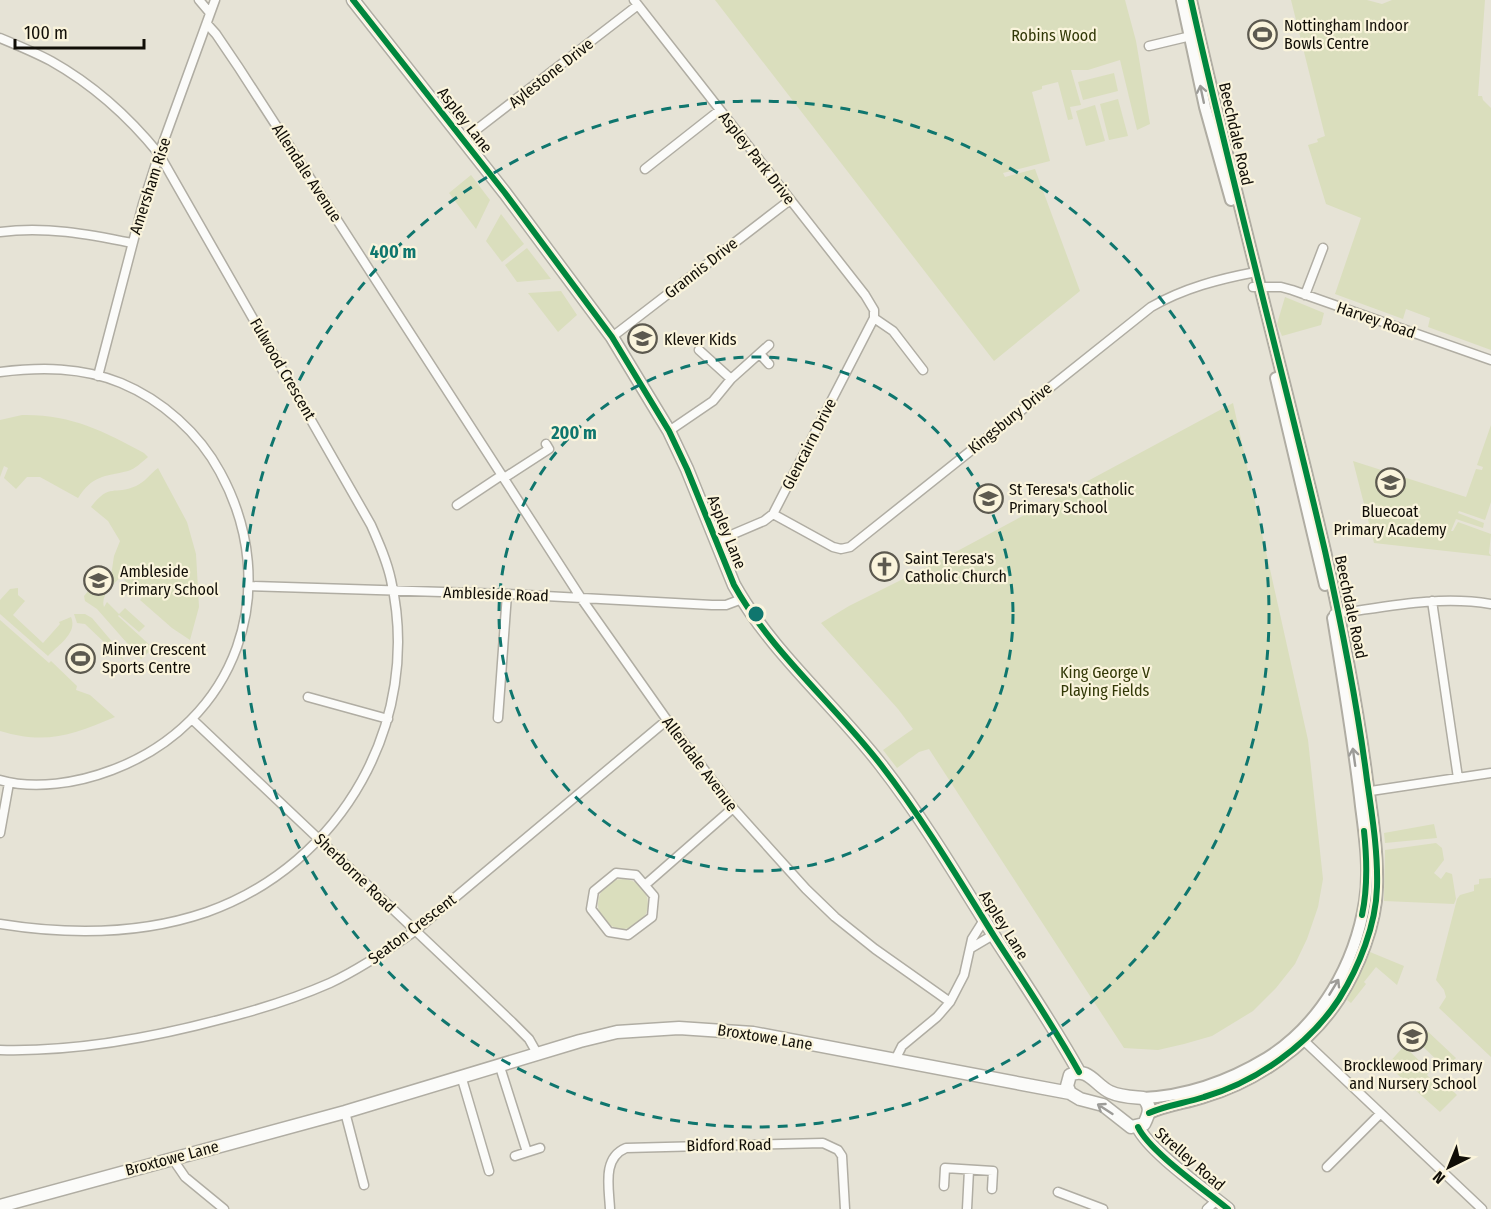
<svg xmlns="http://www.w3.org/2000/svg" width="1491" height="1209" font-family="'Fira Sans Condensed',sans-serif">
	<rect width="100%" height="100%" fill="#e6e3d6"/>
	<!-- green -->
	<path fill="#dadebd" d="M715,0H1125L1136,41L1150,124L1137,130L1120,60L1088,70H1071L1081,105L1070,107L1073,119L1068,120L1058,82L1042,86V89L1032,92L1050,161L1003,173L1005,177L1035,169L1080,291L994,361Z
		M1291,0H1367L1382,4L1392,0H1485L1478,96H1482L1483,100L1491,108V350L1428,327L1430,318L1406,309L1403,319L1335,294L1361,218L1326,204L1308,145L1318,142L1317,139L1325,136Z
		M1114,73L1118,91L1083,100L1078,82Z
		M1118,99L1128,136L1109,140L1100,104Z
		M1095,105L1105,141L1086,146L1076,111Z
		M471,175L490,200L476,229L449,193Z
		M501,214L524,244L502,262L486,241Z
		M527,248L551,279L517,282L505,265Z
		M561,291L577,315L558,332L528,293Z
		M1285,297L1324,313L1321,325L1282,336L1277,324Z
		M1233,403L1308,740L1323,879L1318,907L1307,939L1295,964L1276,988L1253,1011L1212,1036L1184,1044L1158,1050L1124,1048L929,749L919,752L897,768L883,750L913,729L898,709L821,623L849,606L935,563Z
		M22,415C71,414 103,431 144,453L148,457C142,462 135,469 128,471C103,477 93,475 78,498L40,477H27L16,489L4,478L8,468L4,466L0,477V420Z
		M1491,425V502L1485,520L1459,511L1458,513L1484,523L1483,528L1456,519L1451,531H1453L1458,522L1491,534L1489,553L1491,556L1374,543L1353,461L1466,497L1476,469L1482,470L1483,467L1477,465Z
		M158,468L187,522L196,554L199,607L190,640L172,628L140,600L147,591L136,582L132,587L124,580L126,578L123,575C114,584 100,594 104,607L107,602L119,614L125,608L145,626L139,632L119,615L118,616L153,648L141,659L97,609L85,601L84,596L89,590L111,576L114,556L120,541L108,521L91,507C110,482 114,496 136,486C145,482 150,474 158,468Z
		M18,588V595L25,601L13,615L43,643L60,624L59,622L71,617C78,633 58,645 48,656L0,614V600L10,589Z
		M74,614H85L92,618L120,651L119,653L126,663L85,624L77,623Z
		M0,620L49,663L51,661L77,686L76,690L90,695L115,717C73,735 46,745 0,731Z
		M1434,824L1437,838L1385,843L1384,833Z
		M1436,843L1442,848L1444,860L1434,873L1441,879L1446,872L1452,874L1456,899L1454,904L1384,901L1385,850Z
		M1491,878V1057L1439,1008L1446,997L1444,990L1436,980L1457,899L1460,895L1474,891V885L1479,884V879Z
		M598 904a25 25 0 1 1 50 0a25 25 0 1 1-50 0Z
		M1370,952L1404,966L1397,985L1376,967L1364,982L1366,984L1351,1003L1347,1000Z
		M1423,1027L1456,1058L1446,1069L1413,1037Z
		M1404,1046L1430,1071L1427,1075L1440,1088L1445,1083L1457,1095L1440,1112L1387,1065Z"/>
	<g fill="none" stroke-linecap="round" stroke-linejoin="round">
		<defs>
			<path id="minor" d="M199,0L210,13
				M634,0L865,295L874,310V318
				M207,24L216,34L239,68L581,598L667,720L733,808L806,889L835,917L875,949L950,1002
				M0,38C17,45 34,52 51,61C92,84 129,117 159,154L371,525C379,543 387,561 391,580C423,721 342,864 207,912C140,935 69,935 0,924
				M1149,46L1195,35
				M463,140L638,5
				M645,169L720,110
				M0,232C45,226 88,234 132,243
				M1253,287H1281L1292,290L1491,360
				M1305,295L1323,248
				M874,318L893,331L923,370
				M612,337L790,200
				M699,350L731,379
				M760,354L769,364
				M0,372C41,367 82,367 121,383C162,400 199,433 220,472C284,589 237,723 112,770C78,783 35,790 0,780
				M98,376L143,204L159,154L215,0
				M669,431L713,401L731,379L769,345
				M504,478L549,449L546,444
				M457,505L502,475
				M773,514L833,547L841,549L850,547L1151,307C1184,288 1219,279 1256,272
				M717,541L764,521L773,514L874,318
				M250,586L507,594L712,605H726L742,599
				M1432,601L1458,778
				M1334,614C1386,607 1438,595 1491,604
				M308,697L388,719
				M498,718L507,594
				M193,720L512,1022L529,1039L538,1055
				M1364,792L1491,773
				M0,833L9,783
				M616,873L636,875L654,896L652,917L628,935L609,932L591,909L594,891Z
				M645,885L733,808
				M971,948L993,935
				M1300,1037L1482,1209
				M0,1050C76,1052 152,1038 226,1018C261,1009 296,998 330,983C360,969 388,950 415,931L667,720
				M895,1060L902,1046L937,1017L950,1002L964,975L972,939L984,920
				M500,1067L527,1152
				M462,1079L489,1171
				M345,1112L364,1185
				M515,1156L540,1148
				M172,1158L185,1177L224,1209
				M1327,1167L1380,1114
				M944,1186L945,1168L993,1171L992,1189
				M1058,1192L1103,1209
				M610,1209C609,1187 602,1158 626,1148L823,1143L838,1150L842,1156L845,1209
				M967,1209L969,1170
				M1207,1209L1217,1200"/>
			<path id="tertiary" d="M1182,0L1205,107L1231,200
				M1276,378L1325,585
				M1143,1098C1187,1096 1229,1081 1267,1058C1321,1024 1355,964 1365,901C1370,870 1365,837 1361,806C1354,743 1343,680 1333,618
				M1149,1113C1167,1105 1186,1103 1204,1097C1256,1082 1309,1045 1339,999C1359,967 1376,925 1377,887C1378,851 1372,815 1367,780C1357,702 1342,627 1325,551C1282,367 1232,185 1191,0"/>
			<path id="secondary" d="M353,0L505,193L612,337L669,431L687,469L734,585C772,653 834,704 881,765C923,819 958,878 994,936C1023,981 1053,1025 1079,1072
				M1138,1127C1149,1151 1205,1190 1228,1209
				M0,1206L345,1112L580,1041L617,1032L679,1028L753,1033L1070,1093L1080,1099L1103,1105L1131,1127L1144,1124C1149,1114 1152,1106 1143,1098C1132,1097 1121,1097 1110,1092C1096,1086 1088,1066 1070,1075L1067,1086L1070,1093"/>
		</defs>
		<!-- minor casing -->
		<use href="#minor" stroke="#b0ada3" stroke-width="11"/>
		<!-- tertiary casing -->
		<use href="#tertiary" stroke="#b0ada3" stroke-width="14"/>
		<!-- secondary casing -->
		<use href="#secondary" stroke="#b0ada3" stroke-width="15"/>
		<!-- minor -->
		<use href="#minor" stroke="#fbfbf9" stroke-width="8"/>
		<!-- tertiary -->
		<use href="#tertiary" stroke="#fbfbf9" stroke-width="10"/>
		<!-- secondary -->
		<use href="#secondary" stroke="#fbfbf9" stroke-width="12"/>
		<defs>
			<path id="cycleway" d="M353,0L505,193L612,337L669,431L687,469L734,585C772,653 834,704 881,765C923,819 958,878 994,936C1023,981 1053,1025 1079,1072
				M1362,915C1368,887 1367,859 1364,831
				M1149,1113C1167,1105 1186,1103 1204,1097C1256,1082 1309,1045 1339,999C1359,967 1376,925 1377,887C1378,851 1372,815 1367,780C1357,702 1342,627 1325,551C1282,367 1232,185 1191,0
				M1138,1127C1149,1151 1205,1190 1228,1209"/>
		</defs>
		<!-- cycleway casing -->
		<use href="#cycleway" stroke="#faf4dc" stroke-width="10"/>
		<!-- cycleway -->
		<use href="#cycleway" stroke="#00873e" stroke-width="6"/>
	</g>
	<!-- one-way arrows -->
	<defs><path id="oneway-shaft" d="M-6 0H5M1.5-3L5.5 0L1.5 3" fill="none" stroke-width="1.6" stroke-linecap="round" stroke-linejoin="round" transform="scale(1.5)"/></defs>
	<g stroke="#9d9c98">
		<use href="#oneway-shaft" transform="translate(1202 94) rotate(-102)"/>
		<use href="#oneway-shaft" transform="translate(1354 757) rotate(-98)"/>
		<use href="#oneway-shaft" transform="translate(1334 987) rotate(-59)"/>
		<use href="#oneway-shaft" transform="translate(1105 1109) rotate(-147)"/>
	</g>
	<!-- distance rings -->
	<g fill="none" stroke="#0f766e" stroke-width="3" stroke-dasharray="10 8">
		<circle cx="756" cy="614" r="257"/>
		<circle cx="756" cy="614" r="513"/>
	</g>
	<!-- icons -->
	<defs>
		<symbol id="stadium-ring" viewBox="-11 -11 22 22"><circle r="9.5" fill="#faf4dc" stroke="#5c594f" stroke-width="1.5"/><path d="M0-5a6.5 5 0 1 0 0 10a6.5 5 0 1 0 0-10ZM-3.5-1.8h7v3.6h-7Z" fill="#5c594f"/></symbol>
		<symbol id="school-ring" viewBox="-11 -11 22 22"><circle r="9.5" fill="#faf4dc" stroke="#5c594f" stroke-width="1.5"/><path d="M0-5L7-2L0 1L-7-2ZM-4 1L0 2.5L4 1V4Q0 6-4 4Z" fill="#5c594f"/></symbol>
		<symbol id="church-ring" viewBox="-11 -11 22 22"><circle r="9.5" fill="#faf4dc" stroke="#5c594f" stroke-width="1.5"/><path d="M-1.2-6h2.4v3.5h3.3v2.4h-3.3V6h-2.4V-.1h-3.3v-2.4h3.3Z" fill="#5c594f"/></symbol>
	</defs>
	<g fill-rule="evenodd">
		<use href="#stadium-ring" x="1246" y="18" width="33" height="33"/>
		<use href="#school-ring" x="626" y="322" width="33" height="33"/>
		<use href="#school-ring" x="1374" y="466" width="33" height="33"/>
		<use href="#school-ring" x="972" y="482" width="33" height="33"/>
		<use href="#church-ring" x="868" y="550" width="33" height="33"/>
		<use href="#school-ring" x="82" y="564" width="33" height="33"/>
		<use href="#stadium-ring" x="64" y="642" width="33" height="33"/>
		<use href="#school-ring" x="1396" y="1020" width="33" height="33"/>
	</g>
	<g text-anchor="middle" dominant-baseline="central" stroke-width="4.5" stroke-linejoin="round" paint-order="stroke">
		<!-- poi labels -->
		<g font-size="16" fill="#110e07" stroke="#faf4dc" text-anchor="start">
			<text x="1284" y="25">Nottingham Indoor<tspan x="1284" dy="18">Bowls Centre</tspan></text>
			<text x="664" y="339">Klever Kids</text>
			<text x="1009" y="489">St Teresa's Catholic<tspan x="1009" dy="18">Primary School</tspan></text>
			<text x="1390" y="511" text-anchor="middle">Bluecoat<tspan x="1390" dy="18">Primary Academy</tspan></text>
			<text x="905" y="558">Saint Teresa's<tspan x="905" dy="18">Catholic Church</tspan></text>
			<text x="120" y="571">Ambleside<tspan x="120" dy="18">Primary School</tspan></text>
			<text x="102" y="649">Minver Crescent<tspan x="102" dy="18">Sports Centre</tspan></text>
			<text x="1413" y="1065" text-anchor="middle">Brocklewood Primary<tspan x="1413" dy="18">and Nursery School</tspan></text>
		</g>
		<!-- park labels -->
		<g font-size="16" fill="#323807" stroke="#faf4dc">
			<text x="1054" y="35">Robins Wood</text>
			<text x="1105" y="672">King George V<tspan x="1105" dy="18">Playing Fields</tspan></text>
		</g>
		<!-- street labels -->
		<g font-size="16" fill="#110e07" stroke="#faf4dc">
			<text transform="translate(551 73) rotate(-38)">Aylestone Drive</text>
			<text transform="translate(465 120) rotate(52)">Aspley Lane</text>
			<text transform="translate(1236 134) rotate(77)">Beechdale Road</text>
			<text transform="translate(757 158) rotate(52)">Aspley Park Drive</text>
			<text transform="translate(307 173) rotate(57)">Allendale Avenue</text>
			<text transform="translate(150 186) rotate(-72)">Amersham Rise</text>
			<text transform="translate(701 268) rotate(-38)">Grannis Drive</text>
			<text transform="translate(1376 320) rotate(19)">Harvey Road</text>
			<text transform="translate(283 369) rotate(60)">Fulwood Crescent</text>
			<text transform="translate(1010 418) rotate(-39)">Kingsbury Drive</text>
			<text transform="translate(809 444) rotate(-63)">Glencairn Drive</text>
			<text transform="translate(727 532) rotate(68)">Aspley Lane</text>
			<text transform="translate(496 594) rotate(2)">Ambleside Road</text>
			<text transform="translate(1351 607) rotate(78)">Beechdale Road</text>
			<text transform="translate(700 764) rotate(53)">Allendale Avenue</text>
			<text transform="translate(355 873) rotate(44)">Sherborne Road</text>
			<text transform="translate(1004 925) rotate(58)">Aspley Lane</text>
			<text transform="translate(412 929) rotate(-37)">Seaton Crescent</text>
			<text transform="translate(765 1037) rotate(9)">Broxtowe Lane</text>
			<text transform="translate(729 1145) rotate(-1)">Bidford Road</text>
			<text transform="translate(172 1158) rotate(-15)">Broxtowe Lane</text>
			<text transform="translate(1190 1159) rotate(41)">Strelley Road</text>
		</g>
	</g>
	<circle cx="756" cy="614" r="9" fill="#0f766e" stroke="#faf4dc" stroke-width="3"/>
	<g font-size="18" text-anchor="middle" font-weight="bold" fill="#0f766e" stroke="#faf4dc" stroke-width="4.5" stroke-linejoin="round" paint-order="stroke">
		<text x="393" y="258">400 m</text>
		<text x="574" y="439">200 m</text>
	</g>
	<!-- north arrow -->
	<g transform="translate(1449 1167) rotate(223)" stroke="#faf4dc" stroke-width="4.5" paint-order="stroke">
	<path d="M0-4.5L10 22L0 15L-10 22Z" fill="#110e07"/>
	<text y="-9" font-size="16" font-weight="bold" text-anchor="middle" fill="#110e07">N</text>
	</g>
	<!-- scale -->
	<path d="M15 39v9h129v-9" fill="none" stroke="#110e07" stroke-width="3"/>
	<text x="24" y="39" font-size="18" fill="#110e07" stroke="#faf4dc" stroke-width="4.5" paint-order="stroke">100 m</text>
</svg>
